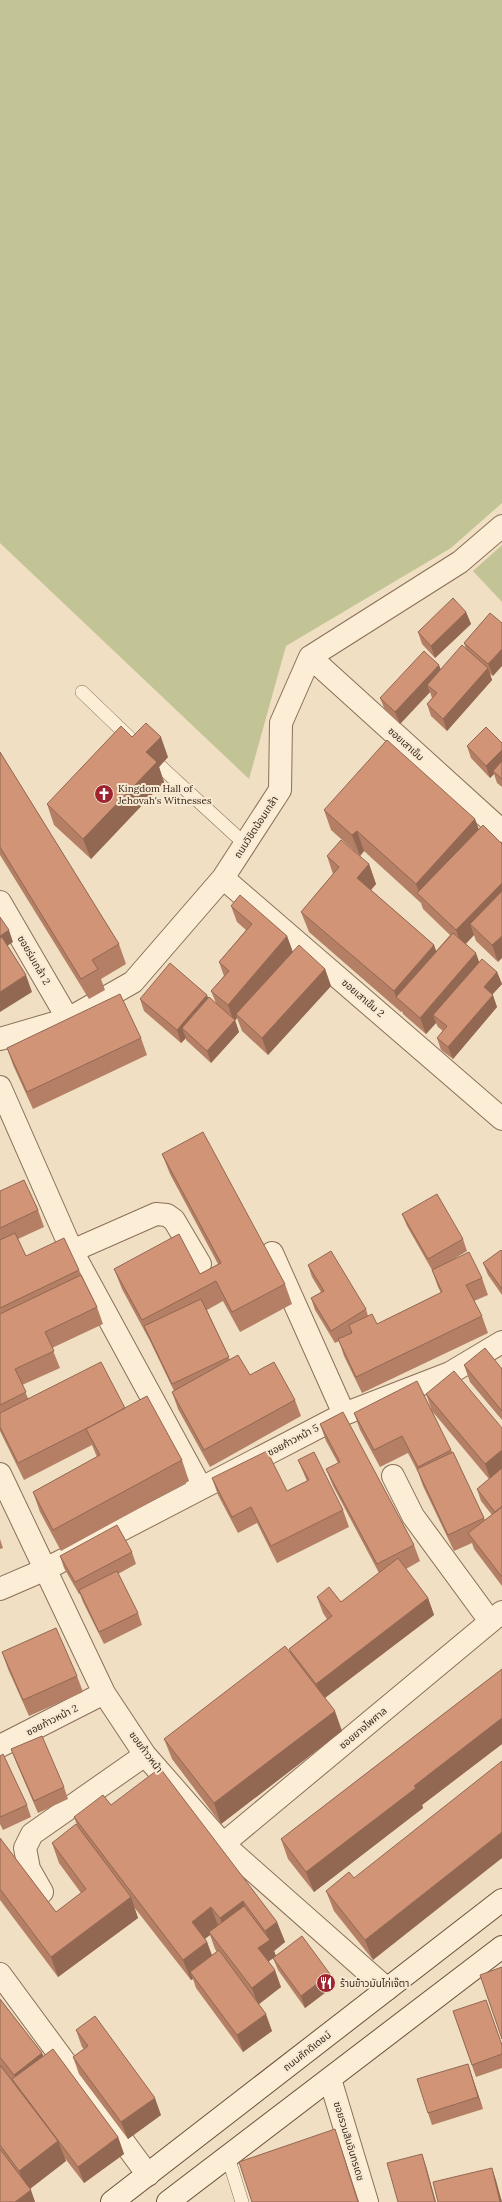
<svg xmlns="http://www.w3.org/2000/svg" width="502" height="2202" font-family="Lora,'Noto Sans Thai',serif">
	<rect width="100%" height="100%" fill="#f0dfc2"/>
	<!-- cemetery -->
	<path fill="#c2c495" d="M0,0H502V503L451,548L286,646L249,779L0,543Z
		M502,545V602L473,571Z"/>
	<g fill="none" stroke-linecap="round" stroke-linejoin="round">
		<defs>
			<path id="service" d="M82,692L132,740
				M160,766L245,844
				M228,2157L242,2202"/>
			<path id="minor" d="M310,657L502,831
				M223,878L502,1119
				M0,902L68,1019
				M0,1039L68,1019L133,982L223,878L280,790L281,723L310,657L460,562L502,526
				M0,1087L72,1251L201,1488
				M72,1251L156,1214L167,1215L174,1220L200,1264
				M272,1253L344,1414
				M0,1474L104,1693L145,1755L223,1844L387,1989
				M393,1476L413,1516L490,1621
				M0,1589L44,1570L344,1414L450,1373L502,1342
				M0,1746L104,1693
				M223,1844L502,1612
				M42,1892L29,1869L25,1848L32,1834L145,1755
				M0,1974L148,2175
				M330,2079L367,2202"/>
			<path id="secondary" d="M112,2202L502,1900
				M168,2202L502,1947"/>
		</defs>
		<!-- service casing -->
		<use href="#service" stroke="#8b6f58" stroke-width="14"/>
		<!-- minor casing -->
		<use href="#minor" stroke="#8b6f58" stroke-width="24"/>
		<!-- secondary casing -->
		<use href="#secondary" stroke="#6d503b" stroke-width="24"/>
		<!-- service -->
		<use href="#service" stroke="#fbedd6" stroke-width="13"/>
		<!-- minor -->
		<use href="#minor" stroke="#fbedd6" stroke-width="22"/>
		<!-- secondary -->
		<use href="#secondary" stroke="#fbedd6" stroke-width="22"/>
	</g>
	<!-- wall -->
	<path fill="#b47f65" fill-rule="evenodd" d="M466,612L471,624L435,658L422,644L418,632Z
		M490,613L493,676L490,674L492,680L447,731L431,716L427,704L432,698L430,692L400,724L385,710L380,698L441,669L466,649L464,643Z
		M132,737L168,757L159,767L164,782L91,859L54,825L47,804Z
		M502,743V787L497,783L494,774L490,778L471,758L467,746Z
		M0,752L119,944L126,964L101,979L105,990L89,999L0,855Z
		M324,810L475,819L498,962L476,941L474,935L466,944L479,962L497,972L502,984L492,995L497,1007L453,1059L441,1050L437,1038L443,1031L438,1027L436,1023L426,1034L403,1014L402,1011L401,1012L309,932L301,912L333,874L327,856L369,864L376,884L371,890L434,945L436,951L450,935L423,909L421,903L364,851L360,856L331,830Z
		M231,906L287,936L293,952L325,969L331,986L268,1055L242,1031L237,1018L235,1020L239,1032L211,1063L186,1040V1038L181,1043L144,1011L140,999L208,998L216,1003L211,991L224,976L219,962L246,930L237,922Z
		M141,1038L147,1055L33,1109L13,1065L7,1048Z
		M162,1154L285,1284L292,1304L240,1332L223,1301L207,1310L230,1360L250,1375L295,1400L301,1416L210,1467L178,1409L172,1392L174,1391L150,1341L122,1289L114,1269L200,1274L218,1264L170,1174Z
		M0,1191L38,1210L44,1227L18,1239L26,1256L79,1270L82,1276L97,1307L103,1324L52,1348L60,1368L22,1385L28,1398L125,1408L182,1460L189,1481L61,1551L40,1512L33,1492L97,1457L92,1445L24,1480L0,1431Z
		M402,1214L463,1239L467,1251L449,1262L482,1278L488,1295L474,1301L482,1316L488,1333L362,1393L344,1356L339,1341L335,1343L315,1310L311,1298L321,1292L312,1277L308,1265L366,1309L368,1316L377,1324L441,1293L438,1287L432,1270L407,1226Z
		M502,1251V1295L488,1275L483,1263Z
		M464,1365L502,1369V1420L470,1382Z
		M426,1394L502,1428V1586L474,1549L472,1543L454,1551L423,1486L418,1472L408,1453L380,1467L360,1430L354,1413L451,1450L485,1520L492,1515L481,1501L477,1489L489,1479L432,1411Z
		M320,1424L414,1545L420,1561L406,1569L428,1598L434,1615L325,1698L342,1731L221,1824L172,1759L164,1739L291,1655L289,1649L327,1619L323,1613L317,1597L341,1602L379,1573L333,1486L326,1469L338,1463L326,1441Z
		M298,1460L343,1510L349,1527L277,1563L257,1523L238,1533L218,1495L212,1478L287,1491L307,1481Z
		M0,1539L3,1548L0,1549Z
		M132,1552L136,1564L118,1574L138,1613L142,1625L104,1644L83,1602L80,1594H79L64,1568L60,1556Z
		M2,1652L77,1676L83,1692L29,1716L8,1669Z
		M502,1669V1744L422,1805L423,1808L314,1892L288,1859L281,1839Z
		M11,1749L64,1787L68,1799L38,1813L16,1762Z
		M0,1756L27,1805L31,1817L3,1830L0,1824Z
		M111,1805L277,1922L285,1942L274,1951L276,1956L334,1986L305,2008L278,1970L273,1958L268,1962L281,1987L258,2004L272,2031L243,2052L196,1988L193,1979L191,1980L134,1907L138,1918L58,1977L0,1900V1838L56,1912L81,1893L59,1863L52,1843L77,1825L74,1817ZM210,1935L215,1949L217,1952L212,1955L207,1942L205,1939Z
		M354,1878L373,1960L334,1911L326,1891Z
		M0,1999L42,2053L43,2056L118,2137L124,2154L84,2183L64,2157L66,2161L30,2189L35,2202H0Z
		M453,2011L502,2044V2068L476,2077Z
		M76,2030L161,2115L128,2139L79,2074L73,2057L84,2049L82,2047Z
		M468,2064L483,2109L432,2125L428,2113Z"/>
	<!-- shaded-wall -->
	<path fill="#926853" d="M466,612L471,624L435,658L431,646Z
		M502,649V666L493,676L488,664Z
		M439,665L444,677L427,685L430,692L400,724L395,712Z
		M488,668L492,680L447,731L443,719Z
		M161,737L168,757L159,767L164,782L91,859L83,839L146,752Z
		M502,750V767L493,771L494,774L490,778L486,766Z
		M475,819L483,840L420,895L416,884Z
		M357,831L364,851L360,856L352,835Z
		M369,864L376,884L364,898L357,878Z
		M502,883V906L470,924L474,935L462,947L456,930Z
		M9,930L13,942L0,951V936Z
		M287,936L293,953L236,1014L237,1018L234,1022L228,1005Z
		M502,936V958L498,962L492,945Z
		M434,945L441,965L396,997L401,1012L394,991Z
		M476,953L482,970L433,1015L436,1023L426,1034L420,1018Z
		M325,969L331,986L268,1055L262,1038Z
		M497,972L502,984L488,999L484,987Z
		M26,975L32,992L0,1012V992Z
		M207,995L212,1007L182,1028L186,1038L181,1043L177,1030Z
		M493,995L497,1007L453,1059L448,1047Z
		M235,1020L239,1032L211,1063L207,1051Z
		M502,1450V1471L491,1481L485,1464Z
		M428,1598L434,1615L322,1700L316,1684Z
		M335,1711L342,1731L221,1824L214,1803Z
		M502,1718V1744L422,1805L423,1808L314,1892L306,1872L414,1786Z
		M502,1832V1858L373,1960L365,1940Z
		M131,1897L138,1918L58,1977L51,1957Z
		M243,1901L250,1921L227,1939L220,1918Z
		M211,1907L219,1928L209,1932L210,1935L200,1942L192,1922Z
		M277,1922L285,1942L274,1951L276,1956L264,1965L258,1948L269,1940L265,1931Z
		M207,1942L214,1962L190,1972L193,1979L191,1980L183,1960Z
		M275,1970L281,1987L258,2005L252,1988Z
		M330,1974L334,1986L305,2008L301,1996Z
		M266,2014L272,2031L243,2052L237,2035Z
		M42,2053L48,2070L19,2088L14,2075Z
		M468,2064L483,2109L478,2097Z
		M155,2098L161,2115L128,2139L121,2122Z
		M335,2129L342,2150L359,2202H358Z
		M118,2137L124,2154L84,2183L78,2167Z
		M58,2141L66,2161L27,2191L19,2171Z
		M422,2154L426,2166L436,2202H435Z
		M492,2168L496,2180L502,2202H500Z
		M31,2190L35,2202H15Z"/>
	<!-- building -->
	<path fill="#d19476" stroke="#926853" d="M453,598L466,612L431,646L418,632Z
		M490,613L502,623V649L488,664L464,643Z
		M462,645L488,668L443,719L427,704L437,693L427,685Z
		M424,651L439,665L395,712L380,698Z
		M146,723L161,737L146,752L157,762L83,839L47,804L121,726L132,737Z
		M486,727L502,743V750L486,766L467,746Z
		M387,740L475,819L416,884L357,831L352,835L324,810Z
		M0,752L119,944L92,960L98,969L81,979L0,847Z
		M502,761V779L493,771Z
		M483,825L502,844V883L456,930L417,893Z
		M341,840L369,864L357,878L434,945L394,991L301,912L339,867L327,856Z
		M502,891V936L492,945L470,924Z
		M240,895L287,936L228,1005L211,991L229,971L219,962L252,924L231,906Z
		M0,917L9,930L0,936Z
		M453,933L476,953L420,1018L396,997Z
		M2,937L26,975L0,992V938Z
		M299,945L325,969L262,1038L236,1014Z
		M482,959L497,972L484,987L493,995L448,1047L437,1038L447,1026L433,1015Z
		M170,963L207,995L177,1030L140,999Z
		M120,994L141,1038L27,1092L7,1048Z
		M209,997L235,1020L207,1051L182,1028Z
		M203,1132L285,1284L232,1312L216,1281L142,1320L114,1269L179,1234L200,1274L221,1263L162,1154Z
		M24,1180L38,1210L0,1228V1191Z
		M437,1194L463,1239L428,1259L402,1214Z
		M15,1233L26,1256L64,1238L79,1270L0,1308V1240Z
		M501,1250L502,1251V1289L483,1263Z
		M331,1251L366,1309L331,1331L311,1298L324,1291L308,1265Z
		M469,1252L482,1278L466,1285L482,1316L356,1377L338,1339L352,1333L349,1325L372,1314L377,1324L442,1292L432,1270Z
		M81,1275L97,1307L45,1332L54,1351L15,1369L26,1392L0,1405V1314Z
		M201,1299L229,1357L172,1384L144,1326Z
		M485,1348L502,1369V1411L464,1365Z
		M238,1355L250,1375L274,1362L295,1400L204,1450L172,1392Z
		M101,1362L125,1408L103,1420L18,1463L0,1427V1413Z
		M454,1371L502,1428V1450L485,1464L426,1394Z
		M417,1381L451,1450L418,1467L402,1436L374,1450L354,1413Z
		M147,1396L182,1460L53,1530L33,1492L100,1455L86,1429Z
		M343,1412L414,1545L377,1564L326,1469L340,1462L320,1424Z
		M267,1451L287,1491L309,1480L298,1460L314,1452L343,1510L271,1546L251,1507L232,1517L212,1478Z
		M453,1452L484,1518L448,1535L417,1469Z
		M502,1468V1506L495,1512L477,1489Z
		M502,1507V1577L468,1533Z
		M117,1525L132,1552L75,1582L60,1556Z
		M398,1558L428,1598L316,1684L289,1649L332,1616L317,1597L329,1587L341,1602Z
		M117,1571L138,1613L99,1632L79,1590Z
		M56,1628L77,1676L23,1700L2,1652Z
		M285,1646L335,1711L214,1803L164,1739Z
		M502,1669V1718L414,1786L416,1788L306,1872L281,1839Z
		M42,1736L64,1787L34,1801L11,1749Z
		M3,1754L27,1805L0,1817V1756Z
		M502,1761V1832L365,1940L326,1891L349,1872L354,1878Z
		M160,1768L277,1922L265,1931L243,1901L220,1918L211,1907L192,1922L207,1942L183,1960L74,1817L103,1795L111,1805Z
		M76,1824L131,1897L51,1957L0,1889V1838L56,1912L86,1889L52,1843Z
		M244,1906L270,1940L258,1948L275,1970L252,1988L209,1932Z
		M302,1936L330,1974L301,1996L273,1958Z
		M219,1950L266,2014L237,2035L190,1972Z
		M502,1967V2039L480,1975Z
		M0,1999L42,2053L14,2075L0,2057Z
		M486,2000L502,2045V2054L472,2065L453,2011Z
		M95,2016L155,2098L121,2122L73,2057L88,2046L76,2030Z
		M53,2049L118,2137L78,2167L12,2079Z
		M468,2064L478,2097L428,2113L417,2079Z
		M0,2065L58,2141L19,2171L0,2145Z
		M335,2129L358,2202H252L239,2162Z
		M0,2149L31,2190L15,2202H0Z
		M422,2154L435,2202H398L387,2163Z
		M492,2168L500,2202H438L433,2182Z"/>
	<!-- icons -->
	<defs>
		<symbol id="church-disc" viewBox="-11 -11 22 22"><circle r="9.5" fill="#9e2530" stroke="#f7e9d2"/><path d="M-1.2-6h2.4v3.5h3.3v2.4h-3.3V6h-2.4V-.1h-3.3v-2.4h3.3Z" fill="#fff"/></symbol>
		<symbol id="restaurant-disc" viewBox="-11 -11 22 22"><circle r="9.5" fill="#9e2530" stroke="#f7e9d2"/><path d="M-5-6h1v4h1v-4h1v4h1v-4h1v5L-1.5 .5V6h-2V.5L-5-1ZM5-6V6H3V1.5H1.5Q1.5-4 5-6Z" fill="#fff"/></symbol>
	</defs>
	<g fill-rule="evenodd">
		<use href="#church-disc" x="93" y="783" width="22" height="22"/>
		<use href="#restaurant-disc" x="315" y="1972" width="22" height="22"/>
	</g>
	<g text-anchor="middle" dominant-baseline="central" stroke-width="4" stroke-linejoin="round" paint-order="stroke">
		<!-- street labels -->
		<g font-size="10" fill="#3a291d" stroke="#f7e9d2">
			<text transform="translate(406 744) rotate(42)">ซอยเสาเข็ม</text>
			<text transform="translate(256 827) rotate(-57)">ถนนวิชิตน้อมเกล้า</text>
			<text transform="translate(34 960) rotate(60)">ซอยร่มเกล้า 2</text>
			<text transform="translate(363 998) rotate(41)">ซอยเสาเข็ม 2</text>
			<text transform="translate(293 1440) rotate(-28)">ซอยก้าวหน้า 5</text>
			<text transform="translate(52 1720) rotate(-27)">ซอยก้าวหน้า 2</text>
			<text transform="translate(363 1728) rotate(-40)">ซอยยางไพศาล</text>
			<text transform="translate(146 1752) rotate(53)">ซอยก้าวหน้า</text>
			<text transform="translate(307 2051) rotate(-38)">ถนนศักดิเดชน์</text>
			<text transform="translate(349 2141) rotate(73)">ซอยรวมสินอินทรเดช</text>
		</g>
		<!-- poi labels -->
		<g font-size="10" fill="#3a291d" stroke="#f7e9d2" text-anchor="start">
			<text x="118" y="788">Kingdom Hall of<tspan x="118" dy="12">Jehovah's Witnesses</tspan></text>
			<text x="340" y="1983">ร้านข้าวมันไก่เจ๊ตา</text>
		</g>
	</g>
</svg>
